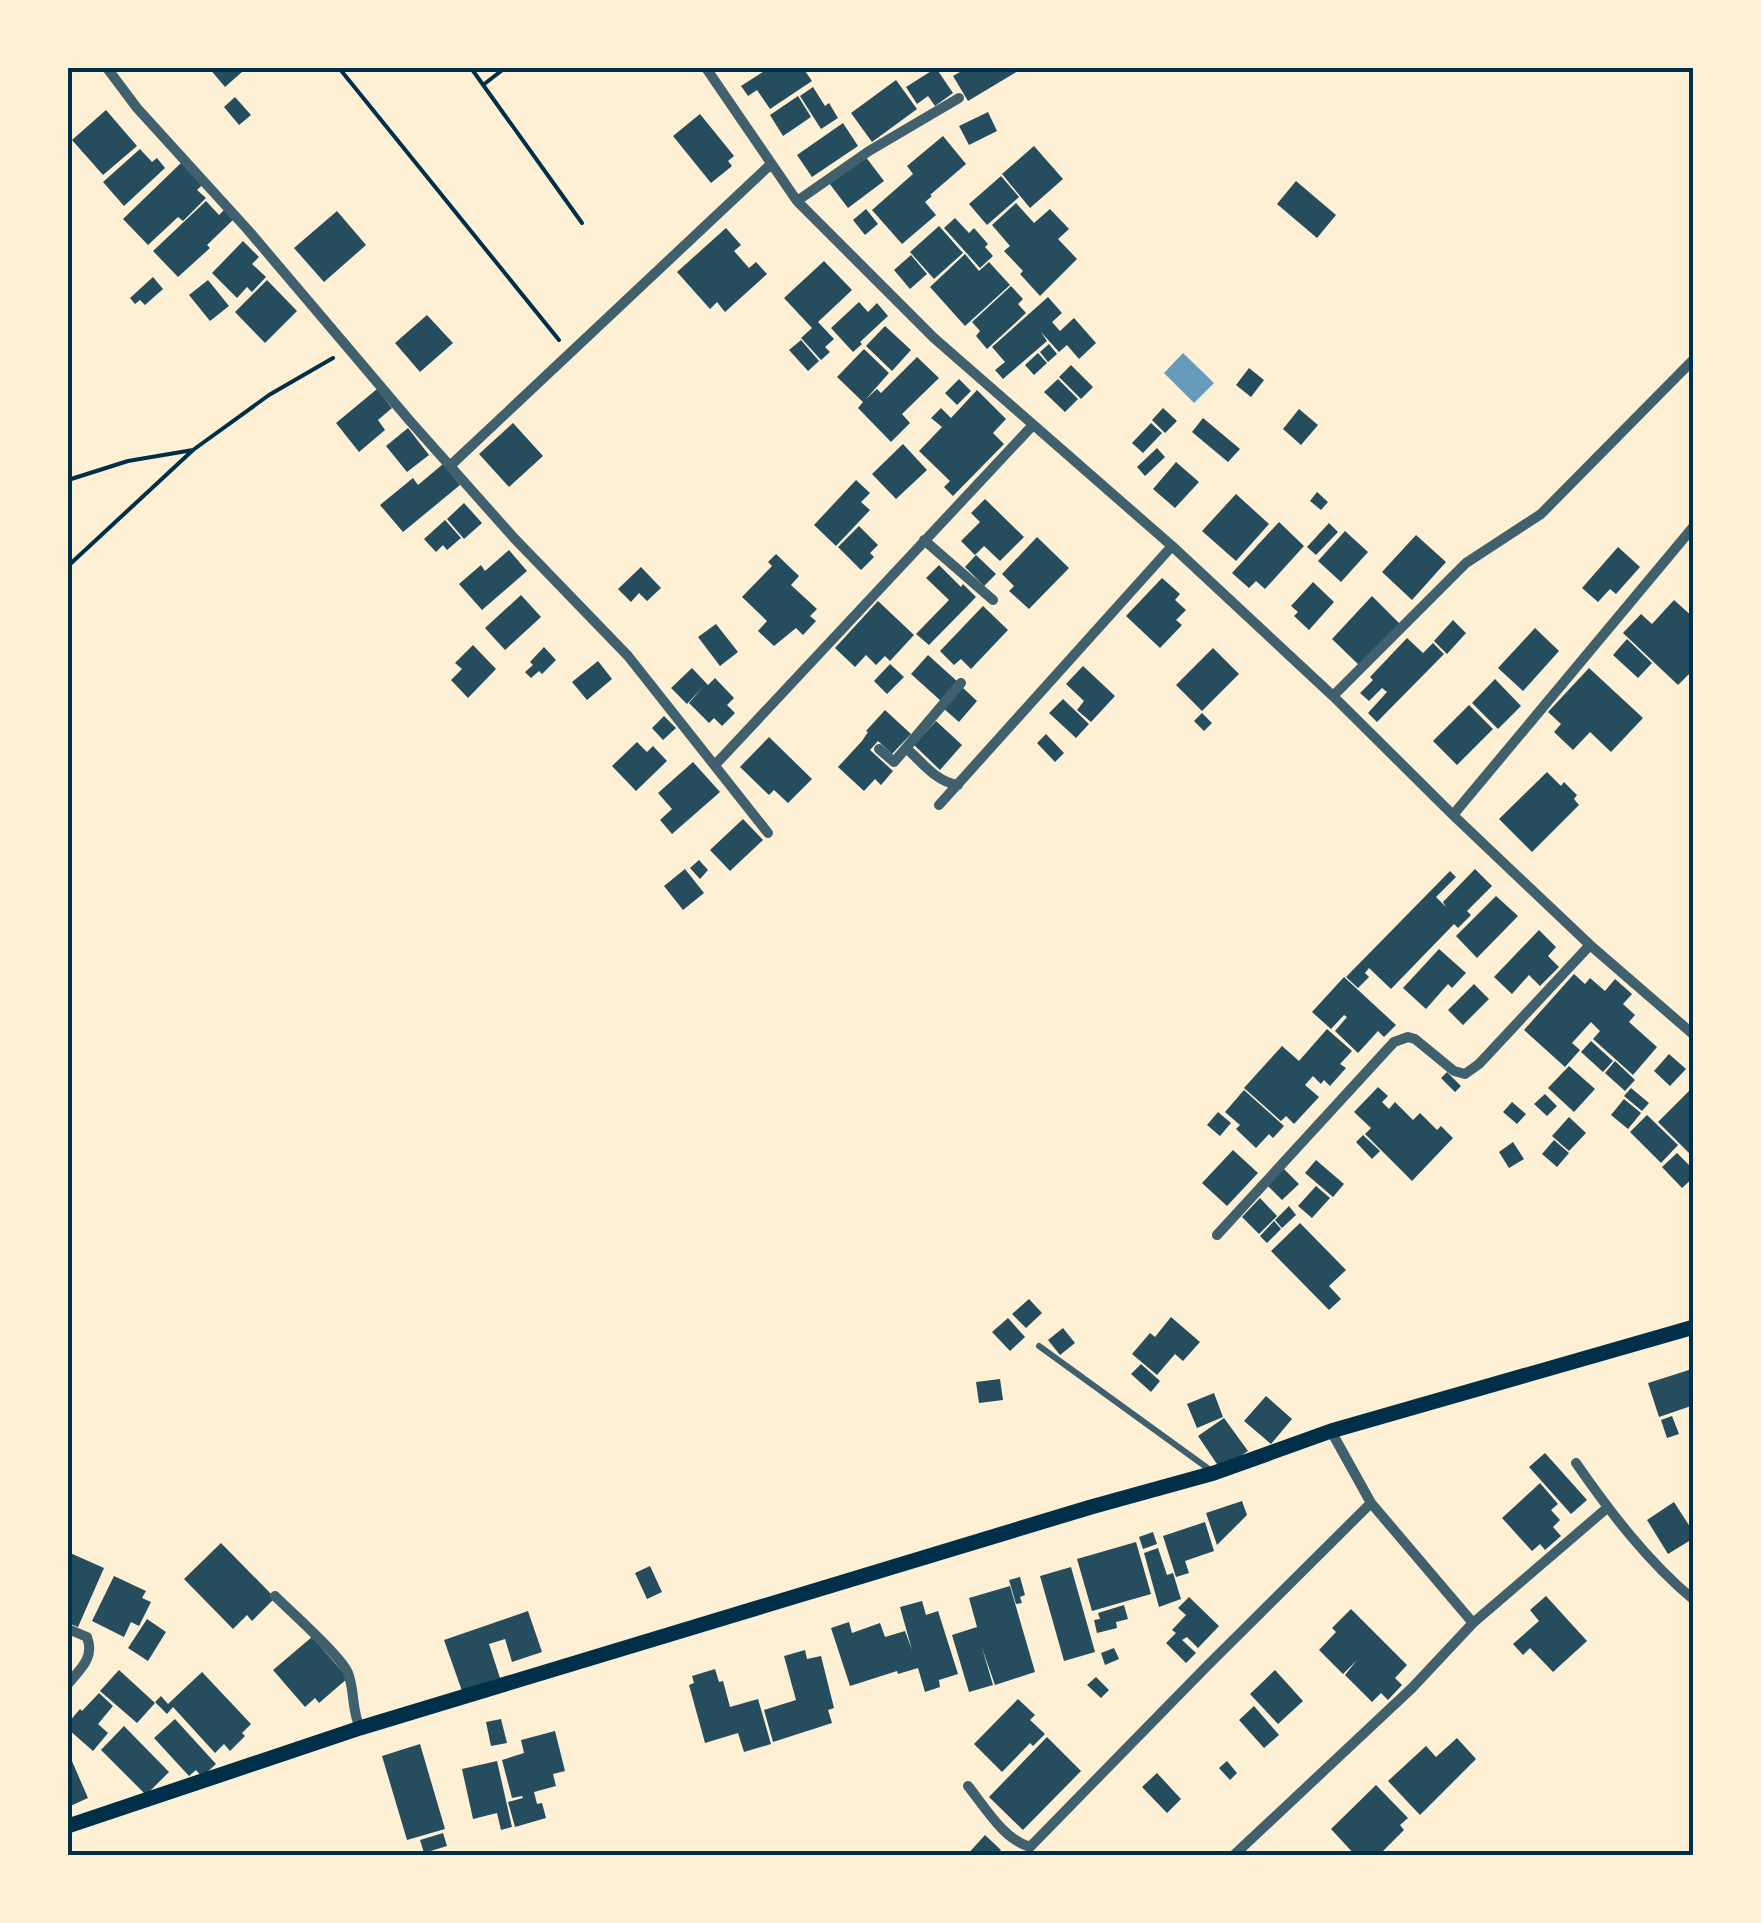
<svg xmlns="http://www.w3.org/2000/svg" width="1761" height="1923" font-family="Roboto,sans-serif">
	<rect width="100%" height="100%" fill="#fdf0d5"/>
	<!-- water -->
	<path fill="#669bbc" d="M1183,353L1214,383L1194,403L1164,373Z"/>
	<!-- building -->
	<path fill="#264d5e" d="M209,68H239L242,72L225,87Z
		M769,68H803L812,81L770,109L757,90L748,96L741,86Z
		M936,68L953,93L935,106L928,96L917,104L906,87Z
		M967,68H1016L1018,71L968,101L953,76Z
		M896,80L917,109L872,142L851,113Z
		M813,87L825,106L829,103L838,118L821,129L800,96Z
		M798,96L811,117L783,136L770,115Z
		M235,97L251,115L239,125L224,107Z
		M106,110L137,146L103,175L72,140Z
		M988,112L997,131L969,145L959,126Z
		M700,114L734,156L728,161L732,166L711,183L673,136Z
		M843,123L858,146L812,177L797,155Z
		M943,136L966,164L930,195L932,196L925,202L936,215L902,244L872,210L913,174L907,166Z
		M1034,146L1063,179L1030,208L1002,174Z
		M140,149L152,162L157,158L165,168L124,206L103,182Z
		M865,156L884,181L848,208L829,183Z
		M181,163L202,185L197,190L206,198L183,221L178,217L148,245L123,219Z
		M1001,176L1019,197L987,225L969,204Z
		M1296,181L1336,215L1317,238L1277,204Z
		M206,201L219,215L224,210L233,220L207,245L210,248L178,277L153,251Z
		M1016,203L1034,223L1050,209L1069,229L1058,239L1077,259L1040,296L1020,274L1023,271L1004,251L1010,246L992,225Z
		M866,209L878,224L865,235L853,220Z
		M337,211L366,245L324,282L294,248Z
		M955,218L969,233L974,228L988,244L985,247L993,256L980,268L944,228Z
		M939,226L963,253L934,279L910,252Z
		M726,228L741,245L734,251L749,268L756,262L767,274L725,312L717,302L710,309L677,272Z
		M243,241L259,257L252,264L266,277L252,292L247,287L237,298L212,273Z
		M965,254L979,271L989,262L1010,285L965,326L930,287Z
		M911,255L927,274L910,289L894,270Z
		M824,261L852,290L818,322L834,339L825,347L830,352L821,360L801,338L812,328L784,298Z
		M153,277L163,289L145,305L140,300L135,304L130,298Z
		M208,280L229,306L210,321L189,295Z
		M267,280L297,311L265,343L235,312Z
		M1011,286L1023,299L1018,304L1026,313L987,349L976,336L980,331L972,322Z
		M1048,297L1062,313L1052,322L1060,331L1074,318L1096,343L1079,359L1067,345L1059,352L1041,332L1047,341L1003,379L995,370L1005,362L992,347Z
		M859,302L868,312L877,303L888,316L860,342L862,344L853,352L831,328Z
		M427,315L453,343L420,372L395,343Z
		M885,326L911,350L892,371L866,346Z
		M801,340L819,361L808,371L789,350Z
		M1049,344L1057,354L1048,362L1040,352Z
		M864,349L889,373L866,399L877,389L881,393L917,357L939,378L902,414L910,423L891,442L858,408L863,402L837,377Z
		M1038,353L1047,363L1034,375L1025,365Z
		M1071,365L1093,387L1081,399L1059,377Z
		M1249,368L1264,380L1251,397L1236,385Z
		M959,379L971,391L957,405L945,393Z
		M1058,379L1078,399L1065,412L1044,392Z
		M377,389L392,408L378,420L385,430L359,452L336,423Z
		M977,390L1006,419L993,433L1004,444L953,496L944,487L950,481L919,451L942,427L931,418L941,408L951,418Z
		M1163,408L1177,421L1165,433L1152,420Z
		M1299,409L1318,425L1301,445L1283,429Z
		M1203,418L1240,449L1228,462L1192,432Z
		M513,423L543,456L509,487L479,454Z
		M1151,423L1162,433L1143,453L1132,443Z
		M408,428L429,455L407,472L386,446Z
		M903,444L927,470L896,499L872,474Z
		M1157,448L1165,457L1145,476L1137,467Z
		M1176,462L1199,482L1175,508L1153,489Z
		M443,464L460,485L403,532L380,505L413,478L418,485Z
		M856,480L870,493L861,502L870,510L836,546L814,525Z
		M1317,492L1328,502L1321,510L1310,501Z
		M1236,494L1269,524L1236,561L1202,531Z
		M985,499L1024,537L1000,561L984,546L975,555L961,541L980,522L971,513Z
		M464,503L482,523L464,539L447,519Z
		M445,520L461,538L447,550L443,545L436,552L424,539Z
		M1279,522L1304,546L1265,589L1256,581L1249,588L1232,573Z
		M1329,523L1338,532L1316,555L1307,547Z
		M859,526L878,545L870,553L874,557L861,570L838,547Z
		M1345,531L1368,552L1341,582L1318,561Z
		M1416,535L1446,562L1412,600L1382,572Z
		M1037,537L1069,568L1029,609L1009,591L1014,586L1002,574Z
		M1618,547L1640,567L1616,594L1610,589L1598,602L1582,588Z
		M509,550L527,571L482,610L459,584L481,565L485,571Z
		M776,554L799,576L791,585L817,609L810,616L816,621L803,635L796,628L774,646L758,631L767,621L742,597L772,566L768,562Z
		M976,555L996,574L984,586L965,567Z
		M939,565L961,587L963,584L976,597L929,645L916,634L949,600L926,578Z
		M641,567L661,588L647,601L639,593L631,602L618,589Z
		M1162,578L1180,594L1175,600L1186,610L1176,620L1182,625L1160,648L1126,616Z
		M1313,582L1334,602L1309,630L1294,616L1298,612L1291,606Z
		M521,595L541,617L505,650L485,628Z
		M1372,596L1400,624L1360,666L1332,639Z
		M1674,600L1694,618V669L1678,685L1623,633L1641,614L1652,624Z
		M878,601L914,635L890,661L885,656L876,665L866,655L855,667L835,648Z
		M983,606L1008,630L971,669L961,659L954,665L940,651Z
		M1453,620L1466,633L1447,654L1434,641Z
		M716,624L738,652L720,666L698,637Z
		M1535,628L1559,651L1523,691L1498,668Z
		M1407,638L1423,653L1433,643L1444,654L1377,722L1368,713L1387,692L1382,688L1369,701L1360,693L1373,680L1370,677Z
		M1627,639L1652,663L1638,678L1613,655Z
		M473,645L496,669L468,698L451,680L462,669L455,663Z
		M544,647L556,660L542,674L539,671L531,678L525,672L533,665L530,662Z
		M1213,648L1239,674L1202,711L1176,685Z
		M928,655L959,683L942,702L911,674Z
		M598,661L612,679L587,700L572,682Z
		M890,664L904,677L887,694L874,681Z
		M1083,666L1115,696L1091,722L1077,710L1084,701L1066,684Z
		M692,668L708,685L715,678L734,698L727,705L735,713L722,726L714,718L709,723L689,703L703,687L687,704L671,688Z
		M1589,668L1643,718L1611,752L1590,732L1573,750L1554,732L1561,724L1548,712Z
		M1495,679L1521,706L1498,729L1472,703Z
		M962,687L977,701L959,722L943,708Z
		M1063,699L1089,724L1076,738L1049,713Z
		M1469,705L1493,729L1457,765L1433,741Z
		M885,710L911,734L892,754L878,741L870,750L893,771L881,785L875,779L864,791L838,767L862,741L868,732L866,731Z
		M1202,713L1212,723L1204,731L1194,721Z
		M664,716L676,728L663,740L652,728Z
		M936,721L962,745L940,770L914,745Z
		M1046,734L1064,753L1055,762L1037,743Z
		M769,737L812,779L788,803L774,790L769,795L740,767Z
		M637,742L647,752L653,746L667,761L636,791L612,766Z
		M693,762L720,792L672,834L660,820L672,809L658,793Z
		M1547,772L1561,786L1564,782L1577,795L1574,799L1579,805L1532,852L1499,819Z
		M743,819L763,840L730,871L710,850Z
		M699,860L708,870L700,879L690,868Z
		M685,869L704,893L683,910L664,886Z
		M1475,869L1492,886L1467,911L1471,915L1458,928L1454,924L1391,989L1369,968L1365,973L1369,977L1358,988L1346,977L1450,871L1456,877L1436,897L1446,907L1443,902Z
		M1496,896L1518,916L1477,958L1456,936Z
		M1539,930L1556,947L1548,956L1559,967L1540,986L1529,975L1512,994L1494,977Z
		M1439,949L1466,973L1452,988L1448,984L1426,1009L1403,988Z
		M1574,974L1585,984L1590,978L1605,991L1615,979L1632,994L1623,1004L1635,1015L1629,1022L1657,1047L1633,1075L1593,1039L1600,1031L1591,1022L1572,1043L1580,1050L1565,1067L1524,1030Z
		M1344,977L1396,1025L1384,1037L1378,1031L1358,1053L1335,1031L1347,1017L1344,1015L1331,1029L1312,1012Z
		M1474,984L1489,999L1463,1025L1448,1010Z
		M1327,1029L1352,1051L1340,1064L1346,1068L1330,1086L1324,1080L1321,1084L1313,1076L1305,1085L1319,1097L1294,1124L1286,1116L1281,1121L1244,1088L1282,1046L1299,1061Z
		M1591,1041L1613,1061L1603,1072L1581,1052Z
		M1669,1054L1686,1069L1670,1086L1654,1071Z
		M1615,1061L1635,1080L1625,1091L1605,1073Z
		M1569,1066L1595,1089L1574,1112L1548,1088Z
		M1447,1072L1461,1086L1455,1092L1441,1078Z
		M1694,1086V1158L1658,1122Z
		M1378,1087L1388,1096L1382,1102L1389,1109L1395,1102L1413,1120L1420,1113L1437,1130L1441,1126L1453,1138L1412,1181L1365,1134L1371,1128L1354,1112Z
		M1631,1088L1649,1103L1642,1111L1624,1096Z
		M1244,1090L1284,1126L1273,1138L1269,1134L1256,1148L1236,1129L1240,1125L1225,1112Z
		M1545,1094L1557,1106L1547,1116L1534,1104Z
		M1624,1099L1641,1113L1628,1129L1611,1115Z
		M1512,1102L1526,1114L1517,1124L1503,1112Z
		M1218,1112L1231,1123L1220,1136L1207,1125Z
		M1647,1115L1678,1145L1661,1163L1630,1132Z
		M1569,1117L1586,1133L1569,1151L1552,1136Z
		M1363,1135L1380,1151L1372,1159L1356,1142Z
		M1554,1140L1569,1153L1557,1167L1542,1154Z
		M1513,1142L1524,1159L1509,1168L1499,1152Z
		M1233,1150L1258,1173L1227,1206L1202,1183Z
		M1677,1153L1694,1170V1177L1682,1188L1662,1167Z
		M1316,1160L1344,1184L1333,1197L1305,1173Z
		M1284,1169L1299,1184L1282,1200L1267,1185Z
		M1316,1186L1330,1198L1312,1218L1298,1206Z
		M1260,1198L1277,1216L1259,1234L1242,1217Z
		M1289,1206L1296,1215L1282,1228L1275,1220Z
		M1274,1221L1281,1229L1267,1243L1260,1236Z
		M1300,1223L1346,1270L1329,1286L1341,1299L1329,1310L1271,1251Z
		M1029,1299L1042,1313L1026,1328L1012,1314Z
		M1171,1317L1200,1342L1183,1361L1175,1354L1157,1375L1132,1354L1150,1333L1155,1337Z
		M1008,1318L1025,1337L1010,1351L992,1332Z
		M1063,1328L1075,1343L1060,1355L1048,1340Z
		M1141,1364L1160,1381L1151,1392L1131,1374Z
		M1692,1369L1694,1405L1659,1417L1648,1383Z
		M1000,1379L1003,1400L979,1403L976,1382Z
		M1214,1393L1223,1417L1197,1428L1187,1404Z
		M1266,1396L1292,1419L1271,1444L1244,1421Z
		M1672,1416L1679,1434L1667,1438L1661,1420Z
		M1224,1418L1248,1451L1221,1470L1198,1436Z
		M1545,1453L1587,1500L1571,1514L1529,1467Z
		M1540,1483L1558,1504L1551,1510L1560,1520L1553,1527L1561,1536L1545,1550L1540,1544L1532,1551L1502,1518Z
		M1242,1501L1247,1515L1217,1545L1206,1513Z
		M1674,1502L1694,1533V1538L1668,1554L1647,1520Z
		M1205,1522L1214,1551L1185,1561L1189,1573L1176,1577L1163,1536Z
		M1153,1532L1157,1544L1143,1549L1139,1537Z
		M1136,1542L1151,1594L1092,1611L1077,1559Z
		M221,1543L275,1598L252,1621L247,1615L233,1629L184,1579Z
		M1158,1548L1167,1575L1173,1573L1181,1599L1159,1607L1144,1553Z
		M68,1552L104,1568L78,1627L68,1623Z
		M650,1566L662,1592L647,1599L635,1573Z
		M1071,1567L1095,1652L1064,1661L1040,1576Z
		M114,1576L146,1591L142,1598L151,1602L139,1626L131,1622L124,1637L92,1621Z
		M1020,1577L1025,1595L1020,1597L1022,1603L1016,1604L1009,1580Z
		M1010,1586L1035,1672L995,1685L982,1648L993,1685L969,1692L952,1635L977,1627L969,1598Z
		M1546,1596L1587,1641L1553,1672L1530,1648L1523,1655L1513,1644L1539,1621L1530,1610Z
		M1189,1597L1219,1626L1198,1648L1187,1637L1182,1640L1196,1653L1186,1663L1166,1643L1176,1633L1172,1630L1186,1615L1178,1608Z
		M922,1601L926,1615L938,1611L958,1674L939,1680L940,1687L925,1692L918,1668L898,1674L897,1671L850,1686L831,1628L849,1622L852,1633L880,1623L885,1637L905,1631L912,1650L900,1607Z
		M1124,1605L1128,1619L1116,1622L1117,1628L1097,1633L1094,1620L1100,1619L1098,1613Z
		M1351,1609L1407,1665L1395,1678L1402,1685L1388,1700L1381,1693L1372,1702L1345,1675L1357,1660L1343,1674L1319,1650L1336,1632L1332,1628Z
		M528,1611L542,1652L512,1662L505,1639L489,1644L500,1678L462,1691L444,1640Z
		M147,1619L166,1632L148,1661L128,1648Z
		M312,1637L348,1678L319,1703L315,1698L305,1707L273,1670Z
		M1114,1648L1119,1659L1105,1665L1101,1653Z
		M805,1650L807,1659L821,1656L834,1708L828,1710L832,1723L773,1742L764,1710L796,1700L784,1656Z
		M715,1669L719,1682L723,1681L730,1707L758,1699L771,1744L744,1752L738,1733L705,1743L689,1685L694,1683L692,1676Z
		M119,1670L155,1703L137,1723L100,1691Z
		M1275,1670L1303,1701L1278,1724L1250,1694Z
		M202,1672L251,1724L242,1733L245,1736L230,1751L224,1744L215,1753L173,1707L167,1714L155,1702L161,1696L168,1704Z
		M1096,1677L1109,1690L1101,1698L1087,1685Z
		M99,1693L113,1706L98,1724L108,1733L93,1751L68,1729V1723L80,1709L82,1711Z
		M1018,1699L1035,1715L1030,1720L1045,1734L1033,1746L1030,1743L1002,1772L974,1744Z
		M1254,1706L1279,1735L1264,1748L1239,1720Z
		M175,1719L216,1764L202,1777L196,1770L189,1776L154,1738Z
		M501,1719L507,1743L491,1746L486,1722Z
		M124,1726L169,1772L146,1795L101,1750Z
		M555,1731L565,1771L553,1774L556,1786L534,1792L537,1804L542,1803L546,1818L515,1827L508,1802L523,1798L522,1796L512,1798L502,1760L524,1753L521,1740Z
		M1047,1737L1081,1771L1023,1830L989,1797Z
		M1457,1738L1476,1759L1420,1815L1388,1781L1426,1746L1436,1757Z
		M420,1744L445,1829L407,1840L382,1756Z
		M68,1752L88,1798L68,1807Z
		M497,1761L512,1827L501,1830L497,1813L473,1819L462,1769Z
		M1227,1761L1237,1773L1230,1780L1219,1768Z
		M1157,1773L1181,1799L1167,1813L1142,1787Z
		M1376,1785L1408,1818L1400,1825L1404,1830L1378,1856H1356L1331,1829Z
		M443,1833L447,1846L424,1853L420,1840Z
		M985,1835L1001,1850L998,1853L1001,1856H966Z"/>
	<g fill="none" stroke-linecap="round" stroke-linejoin="round">
		<!-- path -->
		<path stroke="#003049" stroke-width="4" d="M339,68L559,340
			M471,68L582,223
			M483,85L505,68
			M68,480L128,461L193,450
			M68,566L193,450L269,395L333,358"/>
		<!-- service -->
		<path stroke="#3f606c" stroke-width="6" d="M1039,1346L1213,1472"/>
		<!-- minor -->
		<path stroke="#3f606c" stroke-width="10" d="M107,68L137,108L248,230L410,421L514,538L628,656L768,833
			M706,68L797,201L934,338L1172,546L1333,696L1453,815L1590,945L1694,1035
			M797,201L869,151L959,98
			M451,465L771,164
			M924,540L993,600
			M1333,696L1466,563L1541,514L1694,359
			M906,748L961,683
			M879,749L894,762L906,748C922,762 936,782 958,785
			M715,765L1033,425
			M939,805L1172,546
			M1453,815L1694,526
			M1217,1235L1394,1042L1408,1037L1415,1039L1454,1071L1465,1074L1479,1064L1590,945
			M1331,1431L1371,1503L1473,1623
			M1576,1463C1610,1512 1648,1562 1694,1600
			M275,1596C290,1611 342,1657 348,1673C355,1691 351,1708 360,1728
			M68,1629L87,1637C95,1658 80,1669 68,1684
			M968,1786C985,1807 1003,1839 1030,1847L1207,1666L1371,1503
			M1233,1856L1412,1688L1473,1623L1607,1508"/>
		<!-- secondary -->
		<path stroke="#003049" stroke-width="15" d="M68,1826L360,1728L1091,1507L1214,1473L1331,1431L1694,1327"/>
	</g>
	<!-- border -->
	<rect width="1761" height="1923" fill="none" stroke="#fdf0d5" stroke-width="140"/>
	<rect x="70" y="70" width="1621" height="1783" fill="none" stroke="#003049" stroke-width="4"/>
</svg>
